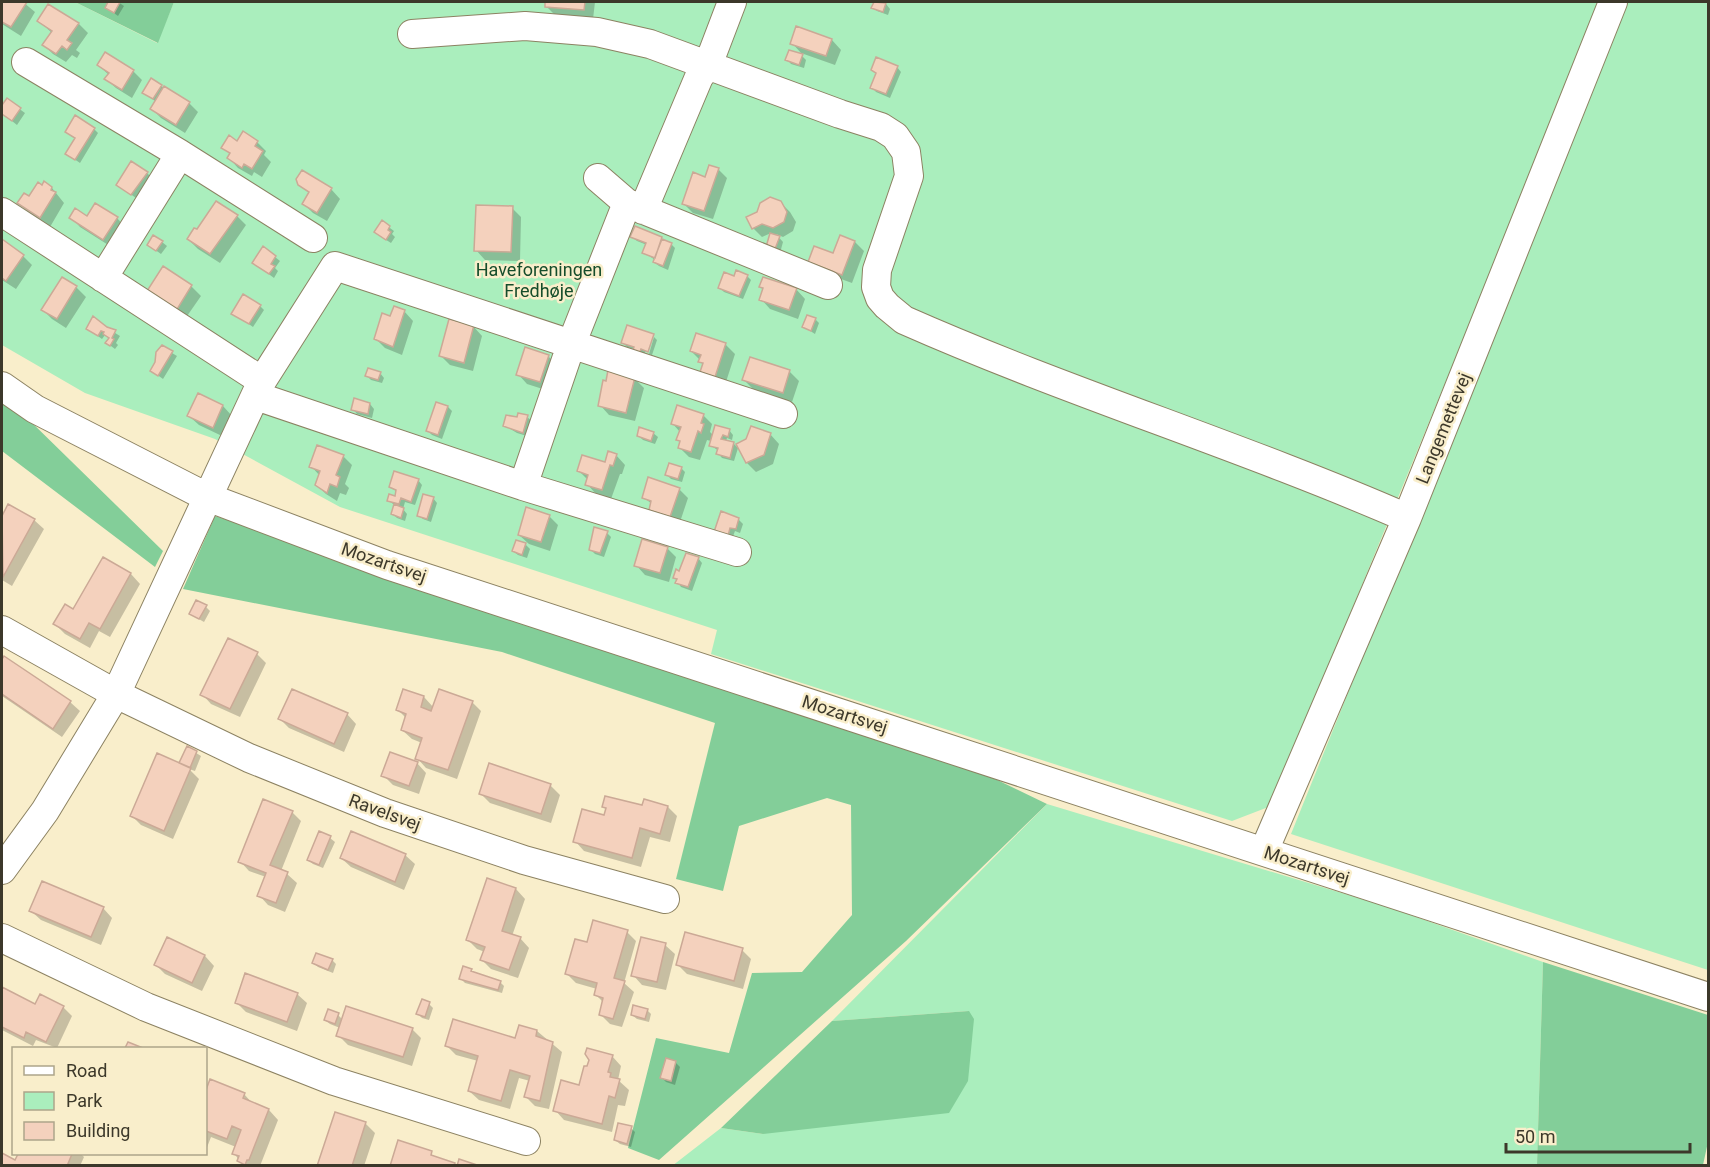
<svg xmlns="http://www.w3.org/2000/svg" width="1710" height="1167" font-family="Roboto,sans-serif">
	<rect width="100%" height="100%" fill="#f9eecb"/>
	<!-- green -->
	<path fill="#aaeebd" d="M2,2H75L157,43L174,2H1602L1271,806L1232,821L711,654L717,630L340,507L215,439L85,393L2,345Z
		M1627,2H1708V970L1291,834Z
		M1047,804L1388,907L1543,962L1537,1165L672,1166L721,1128L763,1134L969,1011L832,1021Z"/>
	<!-- forest -->
	<path fill="#83ce99" d="M75,2H174L158,43Z
		M2,399L24,415L163,551L155,567L2,451Z
		M215,516L568,631L989,776L1047,804L906,941L659,1160L628,1148L656,1038L729,1053L752,973L802,972L852,915L851,805L827,798L739,826L723,891L676,879L715,723L502,652L183,589Z
		M1543,962L1708,1015V1142L1703,1165H1537Z
		M969,1011L974,1019L968,1081L949,1113L763,1134L721,1128L832,1021Z"/>
	<!-- shadow -->
	<path fill="#0003" d="M2,2H23L35,12L21,36L2,24Z
		M110,2H118L124,6L118,16L107,8Z
		M547,2H595L593,19L556,16L547,7Z
		M875,2L886,4L890,9L888,15L877,11L873,7Z
		M49,6L79,24L88,33L76,50L80,53L77,58L72,55L66,62L53,54L44,45L52,33L39,21Z
		M797,28L832,40L841,50L835,65L801,53L792,43Z
		M802,56L806,60L804,68L791,64L787,59Z
		M98,65L133,71L142,80L132,98L116,88L106,79L109,75Z
		M897,67L901,72L890,98L876,92L872,87Z
		M161,86L189,103L198,112L185,133L161,118L152,109L156,102L144,92Z
		M7,100L25,113L17,125L2,113V108Z
		M94,129L98,133L80,163L67,154L76,139L71,136Z
		M257,142L266,151L264,155L271,162L262,177L254,172L252,176L238,168L229,158L231,155L223,148L237,143Z
		M718,169L727,178L713,219L693,213L684,204L706,178Z
		M147,173L151,177L136,198L118,185Z
		M299,184L331,189L340,199L327,221L313,213L304,204L310,194Z
		M52,188L64,203L50,227L29,213L19,203Z
		M780,202L790,212L796,222L793,231L783,237L776,234L783,242L780,253L772,251L771,233L762,237L753,228L758,213Z
		M512,208L521,217L520,261L485,260L476,250Z
		M237,216L246,225L220,263L198,249L188,239L198,232Z
		M71,217L117,218L126,228L113,248L80,227Z
		M382,222L394,231L392,234L395,237L391,243L380,236Z
		M636,228L671,244L675,248L668,270L659,266L654,262L655,260L644,252L647,245L637,241L632,237Z
		M2,241L23,256L32,265L16,289L2,280Z
		M162,242L167,246L161,254L154,249Z
		M855,242L864,251L852,283L819,271L833,255Z
		M275,257L280,261L275,268L278,271L274,278L254,263Z
		M163,268L191,286L201,296L185,319L158,301Z
		M747,276L751,280L743,299L724,292L720,288L735,278Z
		M63,279L76,287L86,297L66,328L52,319L43,310Z
		M760,287L796,289L805,299L798,319L770,309L761,299L764,290Z
		M260,306L264,310L253,327L233,313Z
		M404,311L413,321L402,355L385,348L375,338L391,318Z
		M815,319L819,323L815,334L804,327Z
		M473,326L482,336L473,371L450,365L441,356Z
		M107,328L120,336L116,343L118,345L115,349L107,343L110,339L105,335L102,339L88,329Z
		M697,335L726,345L735,354L725,385L711,381L700,360L691,351Z
		M651,336L643,358L635,349L627,347L623,343Z
		M654,337L657,340L652,355L649,354Z
		M162,347L177,356L163,379L152,371Z
		M548,356L557,365L549,391L527,384L518,374Z
		M789,371L799,381L792,402L753,389L744,380Z
		M380,373L384,378L382,383L371,380L367,376Z
		M634,378L644,388L635,421L609,415L600,405L607,383Z
		M199,395L223,406L232,416L222,436L199,425L189,416Z
		M370,404L374,409L372,418L357,414L353,409Z
		M448,407L452,411L442,439L432,435L428,431Z
		M703,415L712,424L710,432L713,435L729,430L733,435L732,440L727,438L726,441L734,444L738,448L734,461L722,458L718,453L719,451L710,445L711,441L707,440L700,460L689,457L679,447L681,442L678,439L680,432L672,423Z
		M527,417L532,421L527,436L517,433L504,425Z
		M653,433L658,437L655,444L643,440L638,435Z
		M770,434L779,444L773,464L756,472L747,463Z
		M616,455L625,465L622,474H620L611,499L596,494L587,484L588,480L579,471L606,464Z
		M343,456L352,465L345,484L349,488L346,495L340,493L337,501L326,494L317,485L320,476L311,466Z
		M681,468L685,472L682,482L671,479L667,475Z
		M418,480L422,485L415,505L405,502L403,509L407,514L405,521L397,518L392,513L396,506L389,501L396,498L397,492L391,487Z
		M679,489L688,498L679,525L643,497Z
		M433,498L437,503L431,522L423,519L418,515Z
		M9,506L34,520L44,529L12,586L2,580V519Z
		M722,513L739,520L743,524L740,533L735,531L732,539L716,531Z
		M549,516L558,525L550,551L529,544L519,535Z
		M607,533L611,537L604,557L595,554L591,550Z
		M517,542L526,545L530,549L527,558L518,555L513,551Z
		M667,548L676,557L669,582L645,575L636,565Z
		M698,558L702,563L692,591L681,587L675,578Z
		M103,559L131,574L140,584L110,637L99,631L90,648L65,634L55,624L74,611Z
		M206,607L210,611L204,622L190,614Z
		M257,654L266,663L240,717L211,704L202,694Z
		M4,658L70,702L80,711L62,737L2,696V662Z
		M404,690L424,697L434,708L472,702L481,711L457,779L426,768L417,758L422,743L412,739L402,730L406,718L398,710Z
		M347,714L356,724L344,752L289,728L280,719Z
		M188,748L201,756L195,771L189,769L199,779L173,839L141,825L132,816L186,768Z
		M417,763L426,773L419,794L393,785L383,775Z
		M550,785L560,795L551,823L490,803L480,793Z
		M603,807H668L677,816L670,842L650,837L641,867L584,851L575,841L605,817L607,810Z
		M292,812L301,821L281,871L287,874L297,883L285,912L268,905L259,895L266,877L249,871L240,861Z
		M330,838L335,842L323,868L313,864L308,860Z
		M405,855L415,864L404,890L351,867L341,858Z
		M488,880L516,889L525,899L512,936L520,938L529,948L518,978L491,969L482,960L485,952L477,949L468,940Z
		M103,908L112,918L101,945L41,920L31,911Z
		M627,932L636,941L624,983L634,992L622,1027L610,1024L600,1014L604,1003L596,995L597,989L576,983L567,974L588,944Z
		M168,939L205,956L214,966L202,991L165,974L156,965Z
		M665,945L675,954L666,990L642,985L633,975Z
		M742,950L751,959L743,989L687,974L678,965Z
		M332,960L336,964L333,973L318,967L314,963Z
		M471,971L474,974L500,982L504,986L502,993L465,983L461,979Z
		M2,989L36,1006L63,1007L72,1016L57,1048L36,1040L33,1046L2,1030Z
		M297,994L307,1003L297,1031L246,1012L236,1002Z
		M429,1004L433,1008L429,1020L422,1018L418,1014Z
		M647,1010L651,1014L649,1022L637,1019L632,1015Z
		M338,1015L343,1020L412,1029L421,1038L412,1066L348,1045L338,1035L340,1028L330,1024L325,1020Z
		M537,1031L562,1052L549,1109L535,1106L525,1096L530,1081L519,1078L510,1109L479,1100L469,1091L478,1061L456,1055L447,1046L516,1039Z
		M612,1056L621,1066L618,1080L629,1090L625,1106L618,1105L612,1132L564,1120L555,1110Z
		M667,1060L676,1063L680,1067L675,1085L666,1082L662,1078Z
		M211,1081L244,1094L253,1104L269,1110L278,1120L260,1166H243L234,1153L236,1147L211,1137L206,1150V1094Z
		M365,1123L375,1133L364,1166H319Z
		M631,1128L635,1132L631,1147L620,1144L615,1140Z
		M20,1154H81L84,1157L80,1166H2V1155L16,1162Z"/>
	<!-- building -->
	<path fill="#f4d1bd" stroke="#cba996" stroke-width="1.5" d="M2,2H27L11,27L2,22Z
		M108,2H120L114,13L105,8Z
		M545,2H585L584,10L545,7Z
		M874,2L886,3L883,12L871,8Z
		M48,4L79,23L67,40L72,43L67,50L62,46L56,54L42,45L52,31L37,21Z
		M796,26L832,39L826,56L790,44Z
		M789,50L803,54L799,65L785,60Z
		M105,52L134,70L122,90L104,79L109,73L97,65Z
		M876,57L898,66L886,94L870,88L876,73L871,70Z
		M151,78L162,85L153,99L142,93Z
		M164,86L190,102L176,125L150,109Z
		M7,98L21,108L12,121L2,114V105Z
		M75,115L95,128L75,160L65,154L75,138L65,132Z
		M243,131L258,141L255,146L263,151L252,169L244,164L242,168L227,158L230,153L221,148L229,135L237,141Z
		M131,161L148,172L131,195L116,185Z
		M709,165L719,168L704,211L682,204L693,172L705,177Z
		M302,170L332,188L317,213L302,204L309,192L298,185L296,179Z
		M44,181L52,187L51,190L56,192L40,218L17,203L24,193L29,196L38,182L42,185Z
		M770,197L781,201L787,212L784,222L773,228L762,224L752,229L746,217L757,212L760,203Z
		M216,201L238,215L210,254L187,239L194,228L197,229Z
		M95,203L118,217L103,240L69,218L75,208L87,216Z
		M476,205L513,206L511,252L474,251Z
		M382,220L390,226L388,230L391,232L386,240L374,232Z
		M635,226L662,237L655,258L642,253L646,243L630,237Z
		M770,233L780,236L775,249L766,247Z
		M153,235L163,241L156,251L147,245Z
		M840,235L855,241L842,275L808,262L814,246L833,253Z
		M2,239L24,255L6,281L2,278Z
		M662,239L672,243L663,266L653,262Z
		M263,246L276,256L271,264L275,266L269,274L252,263Z
		M163,266L192,285L176,311L147,291Z
		M736,270L748,275L739,296L718,288L724,272L734,276Z
		M62,277L77,286L57,319L41,310Z
		M763,277L797,288L789,310L759,300L763,288L759,287Z
		M243,294L261,305L249,324L231,314Z
		M394,306L405,310L393,347L374,339L382,313L390,316Z
		M807,315L816,318L811,331L802,327Z
		M93,316L107,327L116,330L112,338L114,339L110,346L105,343L109,338L103,334L104,332L101,331L98,336L86,329Z
		M449,319L474,325L464,363L439,356Z
		M627,325L654,334L648,352L641,349L639,355L632,353L634,347L621,343Z
		M696,333L726,343L715,377L700,372L703,363L698,362L701,355L690,351Z
		M162,345L173,351L158,376L150,371L155,362L156,352Z
		M525,347L549,355L540,382L516,375Z
		M750,357L790,370L783,393L742,380Z
		M368,368L381,372L378,380L365,376Z
		M608,370L635,377L626,413L598,406L603,380L606,381Z
		M198,393L223,405L213,428L187,416Z
		M354,398L370,403L368,414L351,410Z
		M436,402L448,406L438,435L426,431Z
		M677,405L704,414L701,423L704,424L701,433L698,431L691,452L678,448L680,441L676,440L681,427L671,424Z
		M518,413L528,415L523,433L503,426L506,415L517,417Z
		M715,425L730,429L728,437L723,435L721,439L734,442L730,458L716,454L718,448L709,446Z
		M751,426L771,433L764,455L746,463L736,444L746,439Z
		M639,427L654,432L651,441L637,436Z
		M317,445L344,455L336,475L340,477L337,487L330,484L327,493L315,485L320,471L309,467Z
		M608,451L617,454L613,466L610,465L602,490L585,485L588,475L577,471L582,455L605,462Z
		M669,463L682,467L678,479L665,475Z
		M394,471L419,479L411,502L401,498L399,504L387,501L389,494L395,496L396,490L389,487Z
		M648,477L680,488L670,517L649,510L651,501L642,498Z
		M423,494L434,497L427,519L417,516Z
		M8,504L35,519L3,577L2,516Z
		M394,504L404,508L401,518L391,514Z
		M526,507L550,515L541,542L518,535Z
		M721,511L739,518L736,529L730,528L728,536L714,532Z
		M594,527L608,531L600,553L589,550Z
		M642,539L668,547L660,573L634,566Z
		M516,540L526,543L522,555L512,551Z
		M686,553L699,557L688,587L675,583L677,579L673,578L676,569L679,571Z
		M103,557L131,573L100,629L89,623L80,639L53,624L65,604L73,609Z
		M196,600L207,605L199,619L189,614Z
		M228,638L258,652L230,709L200,695Z
		M4,656L71,701L53,729L2,694V659Z
		M292,689L348,713L334,744L278,719Z
		M403,689L424,696L421,707L431,711L439,689L473,701L448,770L415,759L422,738L401,730L406,714L396,710Z
		M187,746L197,751L190,768L179,763Z
		M390,752L418,762L409,786L381,776Z
		M157,753L191,768L164,831L130,816Z
		M489,763L551,784L541,814L479,794Z
		M605,796L642,805L644,799L668,806L660,834L640,828L632,858L573,842L582,809L604,815L606,808L602,807Z
		M263,799L293,811L270,865L288,872L276,903L257,896L266,873L238,862Z
		M319,831L331,836L319,865L307,860Z
		M351,831L406,854L395,882L340,858Z
		M487,878L516,888L502,931L521,937L509,970L480,960L485,947L466,940Z
		M42,881L104,907L91,937L29,911Z
		M593,920L628,930L614,978L625,981L613,1019L599,1015L603,998L594,995L597,983L565,974L575,939L587,942Z
		M685,932L743,948L734,981L676,965Z
		M167,937L205,955L192,983L154,965Z
		M641,937L666,943L657,982L631,976Z
		M316,953L333,959L328,970L312,963Z
		M463,966L472,969L471,971L501,981L498,990L459,979Z
		M245,973L298,993L287,1022L235,1003Z
		M2,987L35,1004L40,994L64,1006L46,1042L26,1032L24,1038L2,1027Z
		M422,999L430,1002L425,1017L416,1014Z
		M633,1005L648,1009L645,1019L631,1015Z
		M346,1006L413,1028L403,1057L336,1036Z
		M328,1009L339,1013L335,1024L324,1020Z
		M453,1019L515,1038L519,1025L537,1030L536,1036L553,1042L540,1101L524,1097L530,1076L510,1070L501,1101L468,1091L478,1056L445,1046Z
		M128,1042L143,1048H125Z
		M587,1048L613,1055L608,1072L611,1073L610,1077L620,1079L615,1098L609,1096L602,1124L553,1111L561,1080L579,1085L584,1066H587L589,1060L585,1054Z
		M666,1058L676,1061L671,1081L660,1078Z
		M210,1079L245,1093L243,1098L269,1109L249,1160H247L245,1165L237,1161L239,1156L232,1154L241,1130L232,1126L227,1139L206,1131V1090Z
		M335,1112L366,1122L352,1166H317Z
		M618,1123L632,1126L627,1144L614,1140Z
		M398,1140L432,1151L431,1155L455,1163L454,1166H390Z
		M2,1153L15,1160L18,1154H72L67,1166H2Z
		M459,1159L480,1166H457Z"/>
	<g fill="none" stroke-linecap="round" stroke-linejoin="round">
		<defs>
			<path id="minor" d="M412,34L525,26L597,32L650,44L840,114L881,127L895,136L906,152L909,176L877,270L876,287L880,298L887,306L904,320C1069,393 1242,446 1407,518
				M26,62L180,154
				M598,178L627,203
				M643,210L699,77L708,65L732,2
				M2,212L262,381
				M103,278L180,154L313,238
				M2,386L35,409L207,497L387,565L1708,997
				M256,396L523,486L571,345L627,203L828,285
				M523,486L737,552
				M2,630L116,694L249,758L385,813L524,860L665,899
				M1264,851L1407,518L1613,2
				M2,870L45,811L116,694L262,381L335,266L783,414
				M2,938L146,1007L334,1081L526,1141"/>
		</defs>
		<!-- minor casing -->
		<use href="#minor" stroke="#8c8262" stroke-width="30"/>
		<!-- minor -->
		<use href="#minor" stroke="#fff" stroke-width="28"/>
	</g>
	<g text-anchor="middle" dominant-baseline="central" stroke-width="5" stroke-linejoin="round" paint-order="stroke">
		<!-- park labels -->
		<g font-size="18" fill="#154d2b" stroke="#f9eecb">
			<text x="539" y="269">Haveforeningen<tspan x="539" dy="21">Fredhøje</tspan></text>
		</g>
		<!-- street labels -->
		<g font-size="18" fill="#3c382a" stroke="#f9eecb">
			<text transform="translate(1443 428) rotate(-68)">Langemettevej</text>
			<text transform="translate(384 562) rotate(19)">Mozartsvej</text>
			<text transform="translate(845 714) rotate(18)">Mozartsvej</text>
			<text transform="translate(385 812) rotate(20)">Ravelsvej</text>
			<text transform="translate(1307 865) rotate(18)">Mozartsvej</text>
		</g>
	</g>
	<!-- border -->
	<rect width="1710" height="1167" fill="none" stroke="#3c382a" stroke-width="6"/>
	<!-- legend -->
	<rect x="12" y="1047" width="195" height="108" fill="#f9eecb" stroke="#ada58b" stroke-width="1.5"/>
	<rect x="24" y="1066" width="30" height="9" fill="#ffffff" stroke="#ada58b" stroke-width="1.5"/>
	<text x="66" y="1077" font-size="18" fill="#3c382a">Road</text>
	<rect x="24" y="1092" width="30" height="18" fill="#aaeebd" stroke="#ada58b" stroke-width="1.5"/>
	<text x="66" y="1107" font-size="18" fill="#3c382a">Park</text>
	<rect x="24" y="1122" width="30" height="18" fill="#f4d1bd" stroke="#ada58b" stroke-width="1.5"/>
	<text x="66" y="1137" font-size="18" fill="#3c382a">Building</text>
	<!-- scale -->
	<path d="M1506 1143v9h184v-9" fill="none" stroke="#3c382a" stroke-width="3"/>
	<text x="1515" y="1143" font-size="18" fill="#3c382a" stroke="#f9eecb" stroke-width="4.5" paint-order="stroke">50 m</text>
</svg>
